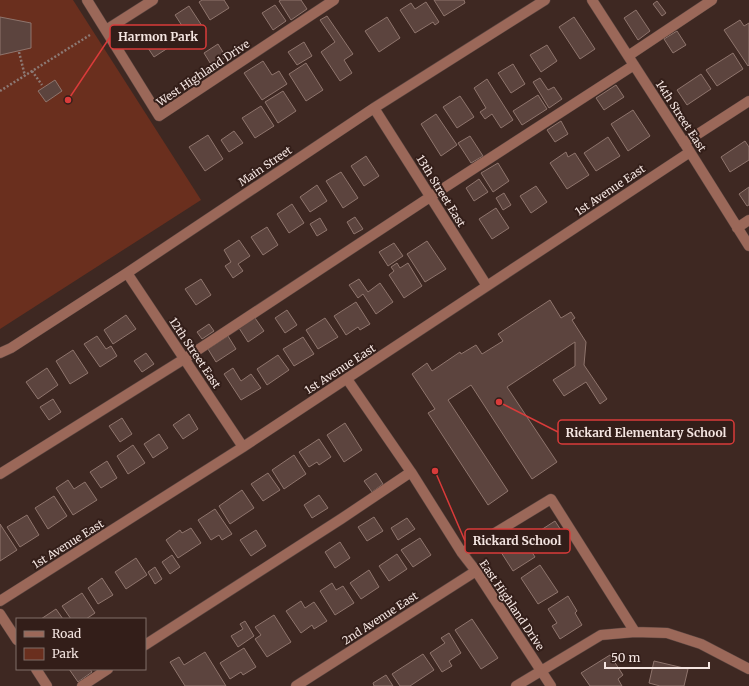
<svg xmlns="http://www.w3.org/2000/svg" width="749" height="686" font-family="Merriweather,serif">
	<rect width="100%" height="100%" fill="#3e2822"/>
	<!-- green -->
	<path fill="#6a2f1e" d="M0,0H73L201,200L0,329Z"/>
	<!-- building -->
	<path fill="#5c443e" stroke="#8f756d" d="M202,0H224L229,8L210,20L199,2Z
		M281,0H301L307,9L291,20L279,1Z
		M434,0H464L465,3L444,16Z
		M657,1L666,13L662,16L653,4Z
		M426,2L439,22L435,25L433,22L415,33L400,10L411,3L415,9Z
		M275,5L286,21L273,30L262,13Z
		M189,6L206,32L192,41L175,15Z
		M636,10L650,31L638,40L624,18Z
		M327,16L353,54L344,60L352,73L340,81L321,52L335,42L320,20Z
		M0,17L31,23V48L0,55Z
		M387,17L400,38L379,52L365,31Z
		M574,17L595,49L580,59L559,27Z
		M740,20L744,26L749,23V65L748,66L724,30Z
		M159,28L171,46L154,57L142,39Z
		M677,31L686,45L673,53L664,39Z
		M304,42L312,56L297,65L288,52Z
		M218,44L226,57L212,66L204,53Z
		M547,45L557,61L541,72L530,55Z
		M733,53L743,69L717,86L706,70Z
		M263,61L272,75L279,71L287,84L262,100L244,73Z
		M306,63L323,90L306,101L289,74Z
		M513,64L525,84L511,93L498,73Z
		M701,74L711,89L687,105L677,90Z
		M540,78L548,90L554,87L562,99L549,108L533,82Z
		M487,79L513,120L501,128L492,114L485,119L480,112L486,108L474,88Z
		M55,80L62,91L46,102L38,91Z
		M616,85L624,97L604,110L596,98Z
		M283,91L296,111L278,123L265,102Z
		M538,95L547,109L522,125L513,111Z
		M460,96L474,117L457,128L443,107Z
		M261,106L274,126L255,138L242,118Z
		M633,110L650,136L628,151L611,124Z
		M436,114L457,145L441,156L421,124Z
		M561,121L568,134L555,142L547,130Z
		M234,131L243,143L229,152L221,140Z
		M208,135L223,159L205,171L189,147Z
		M470,136L483,156L471,163L458,143Z
		M608,137L620,156L596,171L584,153Z
		M745,141L749,147V160L730,172L721,157Z
		M566,152L568,157L575,153L589,175L567,189L550,163Z
		M366,156L379,176L364,186L351,166Z
		M498,163L509,181L493,192L481,173Z
		M341,172L358,198L343,208L326,181Z
		M479,179L488,192L474,201L466,188Z
		M317,185L327,201L310,212L300,197Z
		M536,186L547,202L531,213L520,196Z
		M749,187V205L747,206L739,194Z
		M504,193L511,205L503,210L496,198Z
		M292,204L304,223L289,233L277,214Z
		M496,208L509,228L492,239L479,219Z
		M355,217L363,229L354,234L347,222Z
		M320,218L327,230L317,236L310,224Z
		M267,227L278,245L263,255L251,237Z
		M239,240L250,256L238,264L243,271L233,278L225,266L231,262L224,250Z
		M427,241L446,269L425,282L407,254Z
		M394,243L403,256L388,266L379,252Z
		M397,263L400,268L408,263L422,286L404,298L389,275L394,271L391,267Z
		M201,279L211,295L196,305L185,289Z
		M359,279L368,292L380,283L393,302L376,314L363,294L358,298L349,285Z
		M550,300L561,318L571,312L575,318L572,320L586,342L584,365L607,399L600,404L586,382L564,396L553,380L575,366V342L507,387L557,462L532,479L471,385L448,400L508,491L488,505L428,413L435,409L412,374L427,363L432,371L460,352L461,354L476,345L482,354L503,341L498,334Z
		M356,302L370,324L360,330L358,327L346,335L334,316Z
		M287,310L297,325L285,333L275,318Z
		M126,315L136,329L113,344L104,330Z
		M255,318L264,331L248,342L239,328Z
		M325,318L338,337L318,349L306,330Z
		M209,324L214,331L202,339L197,332Z
		M97,336L106,349L111,346L117,356L100,367L84,344Z
		M228,336L236,349L216,362L208,349Z
		M303,337L314,354L294,366L283,349Z
		M73,350L88,373L70,384L56,361Z
		M146,353L154,364L142,372L134,361Z
		M278,355L289,370L267,385L257,369Z
		M47,368L58,385L38,399L26,382Z
		M233,368L241,381L251,374L261,388L241,400L224,374Z
		M53,399L61,412L49,420L40,407Z
		M189,414L198,429L183,439L173,425Z
		M122,418L132,434L120,442L109,426Z
		M345,423L362,450L344,462L327,435Z
		M159,434L168,448L153,458L144,444Z
		M319,439L331,457L319,465L317,462L309,467L299,452Z
		M133,445L145,463L128,474L117,456Z
		M294,455L306,474L284,489L272,470Z
		M107,461L117,478L101,488L90,472Z
		M268,473L280,490L263,501L251,484Z
		M376,473L383,484L372,492L364,481Z
		M68,480L74,489L85,482L97,500L73,515L56,488Z
		M242,490L254,508L230,524L219,506Z
		M319,495L328,508L312,518L304,505Z
		M54,496L67,516L48,529L35,508Z
		M215,509L232,534L222,540L219,535L211,540L198,520Z
		M27,515L39,535L20,547L7,527Z
		M374,517L383,531L367,541L358,527Z
		M407,518L415,529L398,540L391,528Z
		M555,521L568,541L554,551L541,530Z
		M0,524L17,550L0,561Z
		M191,528L201,543L178,558L166,540L180,530L182,533Z
		M256,530L266,546L251,556L240,540Z
		M521,535L535,557L513,571L499,549Z
		M420,538L431,555L413,567L401,550Z
		M340,542L350,558L335,568L325,552Z
		M397,554L407,569L389,581L379,566Z
		M172,555L180,567L170,574L162,562Z
		M136,558L147,575L126,589L115,572Z
		M540,565L558,592L538,604L521,578Z
		M155,567L162,579L155,584L148,572Z
		M369,570L379,587L361,599L350,583Z
		M102,578L113,595L98,604L88,588Z
		M332,583L336,590L343,586L354,603L335,615L320,591Z
		M82,593L95,613L86,619H71L62,606Z
		M568,596L577,611L575,613L582,625L560,639L552,626L557,623L548,609Z
		M301,601L305,608L314,602L327,621L314,629L312,625L301,633L286,611Z
		M56,609L63,619H41Z
		M274,615L291,642L267,657L255,639L261,635L255,627Z
		M472,619L498,658L481,669L455,630Z
		M245,621L254,636L238,647L231,636L243,629L240,624Z
		M449,633L461,653L449,661L452,666L442,672L430,653L445,643L441,638Z
		M244,648L256,667L243,675L241,672L230,679L220,663Z
		M205,652L226,686H185L170,662L179,657L184,665Z
		M423,654L434,670L410,686H400L392,674Z
		M610,655L623,675L618,679L622,686H590L581,673Z
		M654,661L688,669L684,686H660L649,683Z
		M69,669H90L92,672L78,682Z
		M386,675L393,686H374L373,683Z"/>
	<g fill="none" stroke-linecap="round" stroke-linejoin="round">
		<defs>
			<path id="minor" d="M87,0L159,116L334,0
				M592,0L690,152L749,246
				M106,30L153,0
				M628,56L712,0
				M374,108L487,286
				M684,143L749,101
				M737,228L749,220
				M127,273L243,447
				M0,353L11,348L127,273L374,108L545,0
				M347,379L411,472L462,553L476,571L551,686
				M0,474L184,359L430,197L634,65
				M462,553L551,499L635,632
				M0,601L243,447L690,152
				M0,614L17,640
				M145,645L341,519L411,472
				M36,669L47,686
				M82,686L108,669
				M296,686L476,571
				M516,686L601,635L635,632L667,633L701,644L749,669"/>
		</defs>
		<!-- minor casing -->
		<use href="#minor" stroke="#5b4641" stroke-width="11"/>
		<!-- path -->
		<path stroke="#8c7974" stroke-width="2.5" stroke-dasharray="2 2" stroke-linecap="butt" d="M19,52L25,76
			M32,71L42,85
			M0,91L90,35"/>
		<!-- minor -->
		<use href="#minor" stroke="#9b6859" stroke-width="10"/>
	</g>
	<g text-anchor="middle" dominant-baseline="central" stroke-width="4" stroke-linejoin="round" paint-order="stroke">
		<!-- street labels -->
		<g font-size="11" fill="#f4e5e1" stroke="#331e19">
			<text transform="translate(203 73) rotate(-34)">West Highland Drive</text>
			<text transform="translate(681 116) rotate(57)">14th Street East</text>
			<text transform="translate(265 166) rotate(-34)">Main Street</text>
			<text transform="translate(610 190) rotate(-34)">1st Avenue East</text>
			<text transform="translate(441 191) rotate(58)">13th Street East</text>
			<text transform="translate(195 353) rotate(56)">12th Street East</text>
			<text transform="translate(340 369) rotate(-33)">1st Avenue East</text>
			<text transform="translate(68 544) rotate(-32)">1st Avenue East</text>
			<text transform="translate(512 605) rotate(56)">East Highland Drive</text>
			<text transform="translate(380 618) rotate(-33)">2nd Avenue East</text>
		</g>
	</g>
	<!-- callouts -->
	<path fill="none" stroke="#d93b3a" stroke-width="1.5" d="M68 100L110 37M499 402L558 432M435 471L465 541"/>
	<g fill="#d93b3a" stroke="#331e19" stroke-width="1.5">
		<circle cx="68" cy="100" r="4"/>
		<circle cx="499" cy="402" r="4"/>
		<circle cx="435" cy="471" r="4"/>
	</g>
	<g fill="#331e19" stroke="#d93b3a" stroke-width="1.5">
		<rect x="110" y="25" width="96" height="24" rx="4"/>
		<rect x="558" y="420" width="176" height="24" rx="4"/>
		<rect x="465" y="529" width="105" height="24" rx="4"/>
	</g>
	<g font-size="12" text-anchor="middle" font-weight="bold" fill="#f4e5e1">
		<text x="158" y="41">Harmon Park</text>
		<text x="646" y="437">Rickard Elementary School</text>
		<text x="517" y="545">Rickard School</text>
	</g>
	<!-- legend -->
	<rect x="16" y="618" width="130" height="52" fill="#331e19" stroke="#806e69"/>
	<rect x="24" y="631" width="20" height="6" fill="#9b6859" stroke="#806e69"/>
	<text x="52" y="638" font-size="12" fill="#f4e5e1">Road</text>
	<rect x="24" y="648" width="20" height="12" fill="#6a2f1e" stroke="#806e69"/>
	<text x="52" y="658" font-size="12" fill="#f4e5e1">Park</text>
	<!-- scale -->
	<path d="M605 662v6h104v-6" fill="none" stroke="#f4e5e1" stroke-width="2"/>
	<text x="611" y="662" font-size="12" fill="#f4e5e1" stroke="#331e19" stroke-width="3" paint-order="stroke">50 m</text>
</svg>
